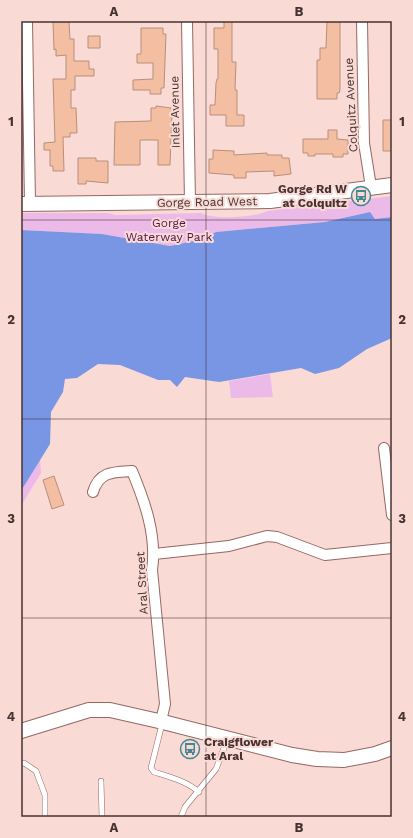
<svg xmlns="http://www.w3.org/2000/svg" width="413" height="838" font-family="'Work Sans',sans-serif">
	<rect width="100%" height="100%" fill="#f9dad5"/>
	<!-- green -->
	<path fill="#ecbae9" d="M392,196V217L375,219L370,212L325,222L216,232L193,241L170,246L102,234L21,230V213H107L116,215L201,213C214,220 253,218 267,211Z
		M270,374L273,397L231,398L229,381Z
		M40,459L41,473L21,506V491Z"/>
	<!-- water -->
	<path fill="#7996e5" d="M370,212L375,219L392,217V338L367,349L339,368L315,374L301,368L219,382L185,377L177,387L170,380H158L120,365L98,364L77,378L65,379L63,392L51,412L50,444L21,491V230L102,234L170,246L193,241L216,232L325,222Z"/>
	<!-- building -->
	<path fill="#f4bea2" stroke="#b88f7a" d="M53,21H69L70,39H74V61H89V69H94V76H75V90H71V108H76L77,133H70V137H63L64,171H53V166H50V150H44V143L55,142L53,79H66V55L56,56V49L54,50Z
		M224,21H232V62H236L235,90H237V115H244V126H226V115H210V105H215L216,83L217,79H218V49H214V28H224Z
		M327,21H340V90L339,93H337V99H317V60H320V48H326Z
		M141,28H163V34H166L164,88H161V94H150V90H133V80L153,79V63H137V54H141Z
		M88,36H100V48H88Z
		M156,106L171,108L172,113L170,165H158V140H140V165H114L115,122L151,121V108H156Z
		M383,120H392V151H383Z
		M328,130H337V139L348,140V154H343V157H333V154H315V156H308V153H303V139H328Z
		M213,150L234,151V155L267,153V155H282V158H289L291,174L274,176V171L246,172V178H234V175L209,173V159H213Z
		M78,158H96V161H108V183L86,181V184H78Z
		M54,476L64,505L52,509L43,480Z"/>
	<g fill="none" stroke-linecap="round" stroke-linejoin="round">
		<defs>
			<path id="service" d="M162,724L151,768L154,772C170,777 186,781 199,792
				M21,764L24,763L36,771L45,795V817
				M101,781L102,817
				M181,817L185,807L216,769L227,740"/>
			<path id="minor" d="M27,21L30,203
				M187,21L190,203
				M362,21L364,143L371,187
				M384,448L392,515
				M93,492C99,471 114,472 132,471C145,502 157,536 152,570L165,704L161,721
				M154,554L229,546L267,536L277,537L325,555L392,548"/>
			<path id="secondary" d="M21,204L270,201L392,185
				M21,731L89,710H110L163,722L292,755L317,759L344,760L375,754L392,748"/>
		</defs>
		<!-- service casing -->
		<use href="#service" stroke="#956862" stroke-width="6"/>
		<!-- minor casing -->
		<use href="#minor" stroke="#956862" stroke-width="12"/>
		<!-- secondary casing -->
		<use href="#secondary" stroke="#956862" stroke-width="16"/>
		<!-- service -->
		<use href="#service" stroke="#fff" stroke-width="5"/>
		<!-- minor -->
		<use href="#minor" stroke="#fff" stroke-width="10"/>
		<!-- secondary -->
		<use href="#secondary" stroke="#fff" stroke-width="14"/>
	</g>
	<!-- grid -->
	<path fill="none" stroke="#463230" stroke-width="1" stroke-opacity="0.55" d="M206,21V817M21,220H392M21,419H392M21,618H392"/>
	<!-- icons -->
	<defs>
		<symbol id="bus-ring" viewBox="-11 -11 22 22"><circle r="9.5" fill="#f9dad5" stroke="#418892" stroke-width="1.5"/><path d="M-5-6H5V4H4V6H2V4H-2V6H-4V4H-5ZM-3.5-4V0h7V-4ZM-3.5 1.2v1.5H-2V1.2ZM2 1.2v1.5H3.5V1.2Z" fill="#418892"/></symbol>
	</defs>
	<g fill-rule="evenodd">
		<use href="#bus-ring" x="350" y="185" width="22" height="22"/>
		<use href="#bus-ring" x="179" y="738" width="22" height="22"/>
	</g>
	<g text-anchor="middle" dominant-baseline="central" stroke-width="4" stroke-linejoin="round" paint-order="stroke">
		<!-- street labels -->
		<g font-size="12" fill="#463230" stroke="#f9dad5">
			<text transform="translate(351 105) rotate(-93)">Colquitz Avenue</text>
			<text transform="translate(175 112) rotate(-91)">Inlet Avenue</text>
			<text transform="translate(207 202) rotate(-1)">Gorge Road West</text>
			<text transform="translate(142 583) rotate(-93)">Aral Street</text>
		</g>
		<!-- poi labels -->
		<g font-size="12" font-weight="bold" fill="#463230" stroke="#f9dad5" text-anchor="end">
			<text x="347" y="189">Gorge Rd W<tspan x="347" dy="14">at Colquitz</tspan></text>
			<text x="204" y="742" text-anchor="start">Craigflower<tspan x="204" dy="14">at Aral</tspan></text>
		</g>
		<!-- park labels -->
		<g font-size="12" fill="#501150" stroke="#f9dad5">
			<text x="169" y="223">Gorge<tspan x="169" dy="14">Waterway Park</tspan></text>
		</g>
	</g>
	<!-- border -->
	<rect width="413" height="838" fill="none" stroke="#f9dad5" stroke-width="44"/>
	<rect x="22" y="22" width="369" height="794" fill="none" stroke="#463230" stroke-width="1.5"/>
	<g font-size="13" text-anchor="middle" font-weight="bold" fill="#463230">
		<text x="114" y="16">A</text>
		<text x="299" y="16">B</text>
		<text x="11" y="126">1</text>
		<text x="402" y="126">1</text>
		<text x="11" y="324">2</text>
		<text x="402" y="324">2</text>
		<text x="11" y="523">3</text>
		<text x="402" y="523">3</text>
		<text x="11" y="721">4</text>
		<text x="402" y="721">4</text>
		<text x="114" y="832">A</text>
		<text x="299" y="832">B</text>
	</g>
</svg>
